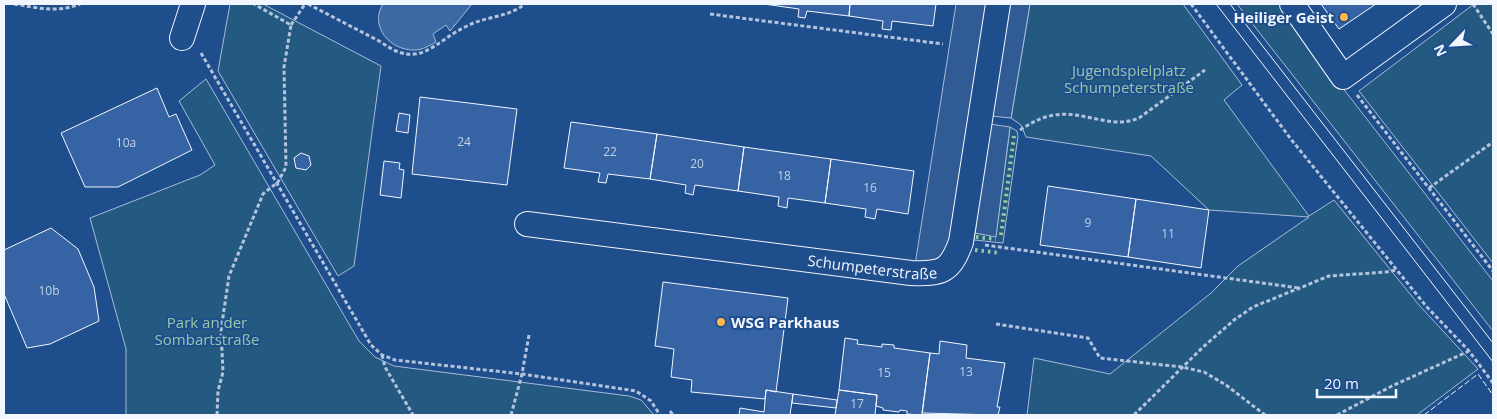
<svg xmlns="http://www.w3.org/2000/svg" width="1497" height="419" font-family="'Open Sans',sans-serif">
	<rect width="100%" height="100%" fill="#1f4e8c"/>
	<!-- green -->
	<path fill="#245a82" stroke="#a8bbd7" d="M230,4H263L381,66L354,266L338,276L218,71Z
		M1030,4H1183L1242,85L1224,100L1309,216L1334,200L1419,305L1478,369L1417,415H1027L1034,358L1110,374L1211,293L1238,266L1309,217L1209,210L1151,156L1026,137L1021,125L1011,118Z
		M1237,4H1283L1345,91L1493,281V331Z
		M1474,4H1493V263L1359,91Z
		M206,79L359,341L375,357L394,366L629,396L641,400L654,415H126V349L90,218L200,175L215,165L179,101Z
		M1010,127L1017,131L1018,136L1003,243L974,240L975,233L996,236Z"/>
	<!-- parking -->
	<path fill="#305b95" stroke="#a8bbd7" d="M956,4H986L948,248L938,260L915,265Z
		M1009,4H1030L1011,118L991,116Z
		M990,124L1010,127L996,237L975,233Z"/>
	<!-- water -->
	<path fill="#3b69a3" stroke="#a8bbd7" d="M383,4H472L450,31L446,25L433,34L436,42C430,45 423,50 415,50C390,51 369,26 383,4Z"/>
	<!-- building -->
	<path fill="#3563a3" stroke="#f2f6ff" d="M764,4H850L849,16L807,11L805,18L798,17L799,9Z
		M850,4H936L933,26L892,21L891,30L882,29L883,21L849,16Z
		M1321,4H1376L1339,29Z
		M157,88L169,117L176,114L192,150L118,187H85L61,133Z
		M420,97L517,109L507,185L412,174Z
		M399,113L410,115L408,133L396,131Z
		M571,122L657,134L650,179L608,174L606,183L598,182L600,173L564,168Z
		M657,134L744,147L738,191L695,185L693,195L685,193L686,185L650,179Z
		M744,147L831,159L825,203L788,198L787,208L778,206L779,197L738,191Z
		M301,153L309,156L311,165L306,170L296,168L294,158Z
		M831,159L914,171L908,214L877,209L875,219L865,217L866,209L825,203Z
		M384,161L400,163L399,169L404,170L401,198L380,195Z
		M1048,186L1136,199L1128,257L1040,245Z
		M1136,199L1209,210L1201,268L1128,257Z
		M51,228L78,249L94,287L99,321L50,344L27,348L4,294V250Z
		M663,282L788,298L776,392L766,390L765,399L691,392L692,380L671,377L674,349L655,346Z
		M845,338L858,340L857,344L882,347V344L894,345V348L930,353L922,415L907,414V411L900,410L899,412L883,410V408L876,406L877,395L839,390Z
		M940,341L967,345L966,358L1005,363L997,407H1000L998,415L922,413L930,353L939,354Z
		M766,390L793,394L790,415H739L740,408L764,412Z
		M839,390L877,395L875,415H835Z
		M793,394L837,400L836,408L792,403Z"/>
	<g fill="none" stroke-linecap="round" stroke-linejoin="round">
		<defs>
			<g id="minor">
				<path d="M1292,4L1343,77L1444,4"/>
				<path d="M182,38L193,4"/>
				<path id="s1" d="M527,224L911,273C942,274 950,272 961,242L998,4"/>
			</g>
		</defs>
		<!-- minor casing -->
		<use href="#minor" stroke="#f2f6ff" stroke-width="26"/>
		<!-- path -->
		<path stroke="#b3c4dc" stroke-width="3" stroke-dasharray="4 2.5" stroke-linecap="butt" d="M14,4C38,8 57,13 80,4
			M308,4L381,42C420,71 433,42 467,26C486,16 507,18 525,4
			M1191,4L1290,138L1426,306L1469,351L1493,383
			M1473,4L1493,34
			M710,14L943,44
			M291,25L305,4
			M201,53L371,345L382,355L395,360L522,374L636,391L651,401L660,415
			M1357,95L1493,271
			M1020,130C1031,123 1041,117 1055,115C1083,110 1111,130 1139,118L1205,70
			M1429,188L1493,142
			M985,245L1299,288
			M996,324L1088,338L1100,358L1182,367L1204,372L1226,385L1265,415
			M382,355L385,367L413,415
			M670,411L673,415
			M217,415L218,391L223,372L221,330L229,276L263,194L278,182L286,167L284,67L291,25L254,4
			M511,415L522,374L529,335
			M1134,415L1202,348L1234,320L1253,307L1329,276L1386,272L1396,270
			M1337,415L1392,386L1469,351"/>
		<!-- minor -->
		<use href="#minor" stroke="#1f4e8c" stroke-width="24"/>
		<!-- tram -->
		<path stroke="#f2f6ff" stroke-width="1" d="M1216,4L1493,362
			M1230,4L1493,343"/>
		<!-- hedge -->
		<path stroke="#97c8a6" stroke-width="4" stroke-dasharray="2.5 4" stroke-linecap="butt" d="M1001,235L1014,136
			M976,237L996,239
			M975,250L1000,253"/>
		<!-- fence -->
		<path stroke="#f2f6ff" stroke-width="1" stroke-dasharray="6 2.5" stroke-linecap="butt" d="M1424,415L1478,374L1493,395"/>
	</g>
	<!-- markers -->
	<g fill="#ffb74d" stroke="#1f4e8c" stroke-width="2">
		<circle cx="1344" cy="17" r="5"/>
		<circle cx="721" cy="322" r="5"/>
	</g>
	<g text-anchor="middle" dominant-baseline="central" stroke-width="4" stroke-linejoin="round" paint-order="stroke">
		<!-- number labels -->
		<g font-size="12" fill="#c3d1e8">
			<text x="464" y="141">24</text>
			<text x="126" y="142">10a</text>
			<text x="610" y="151">22</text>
			<text x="697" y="163">20</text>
			<text x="784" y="175">18</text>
			<text x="870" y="187">16</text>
			<text x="1088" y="222">9</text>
			<text x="1168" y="233">11</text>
			<text x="49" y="290">10b</text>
			<text x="966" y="371">13</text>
			<text x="884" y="372">15</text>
			<text x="857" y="403">17</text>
		</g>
		<!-- poi labels -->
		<g font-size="15" font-weight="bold" fill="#f2f6ff" stroke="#1f4e8c" text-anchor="end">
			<text x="1334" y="17">Heiliger Geist</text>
			<text x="731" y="322" text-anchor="start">WSG Parkhaus</text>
		</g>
		<!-- park labels -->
		<g font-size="15" fill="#97c8a6" stroke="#1f4e8c">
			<text x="1129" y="70">Jugendspielplatz<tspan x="1129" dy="17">Schumpeterstraße</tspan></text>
			<text x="207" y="322">Park an der<tspan x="207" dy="17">Sombartstraße</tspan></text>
		</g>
		<!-- street labels -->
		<g font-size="15" fill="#f2f6ff" stroke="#1f4e8c">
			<text stroke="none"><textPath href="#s1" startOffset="348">Schumpeterstraße</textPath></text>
		</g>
	</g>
	<!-- border -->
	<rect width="1497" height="419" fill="none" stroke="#f2f6ff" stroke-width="10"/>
	<!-- north arrow -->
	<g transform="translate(1452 45) rotate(245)" stroke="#1f4e8c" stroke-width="4" paint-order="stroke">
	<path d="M0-4L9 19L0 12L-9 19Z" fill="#f2f6ff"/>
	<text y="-8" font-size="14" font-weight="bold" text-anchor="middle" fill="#f2f6ff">N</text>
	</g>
	<!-- scale -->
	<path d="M1317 389v8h79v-8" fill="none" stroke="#f2f6ff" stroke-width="2.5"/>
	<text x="1324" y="389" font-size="15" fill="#f2f6ff" stroke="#1f4e8c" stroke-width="4" paint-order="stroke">20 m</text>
</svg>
